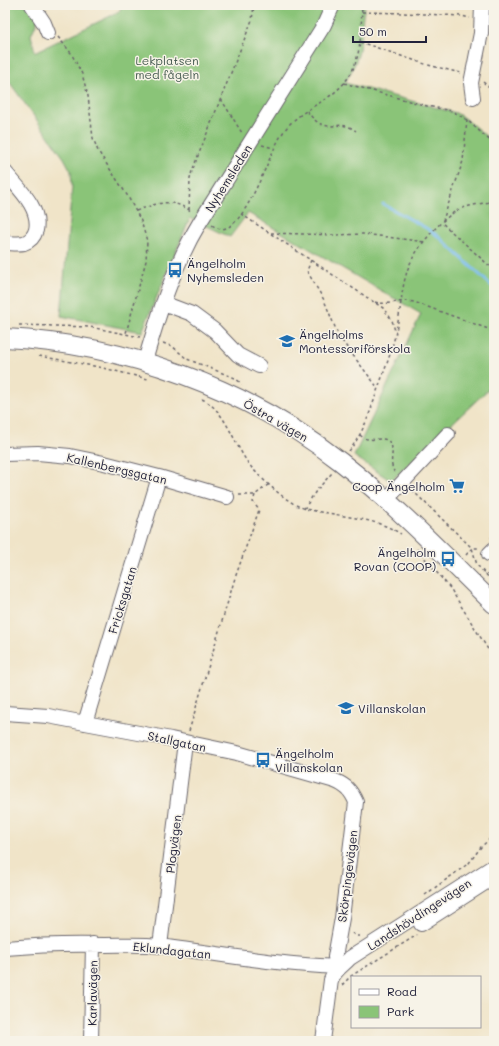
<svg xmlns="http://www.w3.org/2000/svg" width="499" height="1046" font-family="Mali,sans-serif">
	<rect width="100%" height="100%" fill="#f7f3e8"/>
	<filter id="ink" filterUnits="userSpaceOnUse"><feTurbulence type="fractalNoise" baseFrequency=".025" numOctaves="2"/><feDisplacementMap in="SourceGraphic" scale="8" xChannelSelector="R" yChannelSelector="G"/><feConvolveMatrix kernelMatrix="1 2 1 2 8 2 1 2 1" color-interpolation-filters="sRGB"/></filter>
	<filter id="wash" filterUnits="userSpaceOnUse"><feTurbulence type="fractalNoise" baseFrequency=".012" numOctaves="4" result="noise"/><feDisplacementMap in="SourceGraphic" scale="16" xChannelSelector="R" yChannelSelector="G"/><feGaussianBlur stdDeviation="0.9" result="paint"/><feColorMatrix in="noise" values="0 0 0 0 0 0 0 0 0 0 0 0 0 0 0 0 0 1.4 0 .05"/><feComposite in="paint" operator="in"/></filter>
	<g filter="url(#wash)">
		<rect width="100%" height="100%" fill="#f0e4c8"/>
		<!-- green -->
		<path fill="#8ac478" stroke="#56735a" d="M5,5H28L39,17L31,35L35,52L119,12L122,5H365C361,21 362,39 358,55C355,65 350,74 345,83L456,113L467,120L494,143V384L391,481L354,456L421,314L248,213L230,237L190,218L142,332L61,316L72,186L71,171L64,158L5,76Z"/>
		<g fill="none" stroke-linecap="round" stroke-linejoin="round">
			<!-- stream -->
			<path stroke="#7bbdf0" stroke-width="3" d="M383,204L426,228L438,236L494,288"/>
		</g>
	</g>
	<g filter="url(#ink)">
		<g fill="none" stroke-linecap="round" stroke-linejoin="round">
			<defs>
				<path id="minor" d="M32,5L44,23L48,33
					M473,98L471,83L481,33L482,5
					M5,172C18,188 41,208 36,230C34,237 30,241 24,243C18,244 11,243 5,243
					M163,303L192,314L215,331L238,355L259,366
					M145,361C159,313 174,265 200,222L324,25L333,5
					M5,454L38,453L70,456L104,463L159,477L227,497
					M386,500L448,434
					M489,554L494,549
					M5,713L48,716L171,739L237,753L335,781C347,786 351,791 356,802L342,918L335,957L336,962L339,967
					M85,723L159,477
					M421,924L494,877
					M160,946L185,742
					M5,948C39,945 72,944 105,945C124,945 142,944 160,946C220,954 279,965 339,967
					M91,1041L93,944
					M323,1041L331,980C335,969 343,966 350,958L494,866"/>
				<path id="major" d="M5,338C125,344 246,388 341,462C396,505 444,555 494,604"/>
			</defs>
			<!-- minor casing -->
			<use href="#minor" stroke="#6a666c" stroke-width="16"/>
			<!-- major casing -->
			<use href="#major" stroke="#6a666c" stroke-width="20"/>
			<!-- path -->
			<path stroke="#6a666c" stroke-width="1.5" stroke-dasharray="3 3" stroke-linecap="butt" d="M362,12L404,13L462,16L470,18
				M58,37L71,53L82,74L88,96L93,138L98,151L127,195L141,221L147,241L146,261L126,333
				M360,42L428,65L461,73
				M483,82L494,91
				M344,83L427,106L452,111L467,120L494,144
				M221,99L242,133
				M307,111C327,139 337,116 356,131
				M467,120L463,161L442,223L494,270
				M262,145L274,148
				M189,210L190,179L192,171L252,20L254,5
				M136,211C158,203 171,197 192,212
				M241,214L383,308L392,320L395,331
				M212,225C216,228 221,230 226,228C246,222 267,162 277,143C281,135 286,127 293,121C313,103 336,99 351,73C362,53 361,27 362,5
				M271,233L334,235L364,234L425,242
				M311,260L307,271L324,300L339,337L378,388
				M375,302C388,306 401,299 414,302L494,331
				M19,325L90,327L140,337
				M163,343L172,346L187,359L235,378L242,384
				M39,356L99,367L148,379
				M202,399C226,411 233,442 248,463C256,474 276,492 288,500C300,509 313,511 328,513C353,518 380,520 401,534
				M360,435C362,437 365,439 368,439C377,441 389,434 392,448C393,457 389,464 395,473
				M349,451C364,432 371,410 378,388C386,367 393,348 397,326C401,310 401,292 406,275C411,253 437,223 456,211C467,205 482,204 494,201
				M412,490L472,548L477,565L494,583
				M239,495H255L269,484
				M304,509L316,491L332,473
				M491,538L494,534
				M417,549L450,588L494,659
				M466,555L472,548H479
				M189,731L235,578L259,510L253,502L255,495
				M425,895L469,863L481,847L494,835
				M352,933L356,936H361
				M342,985L351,976L417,935"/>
			<!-- minor -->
			<use href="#minor" stroke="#fff" stroke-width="14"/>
			<!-- major -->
			<use href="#major" stroke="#fff" stroke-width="18"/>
		</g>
	</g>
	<!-- icons -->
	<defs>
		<symbol id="bus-bare" viewBox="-9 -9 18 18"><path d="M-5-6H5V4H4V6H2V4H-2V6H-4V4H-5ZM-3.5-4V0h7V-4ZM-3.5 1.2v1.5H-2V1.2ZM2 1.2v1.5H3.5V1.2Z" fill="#1f6fb2" stroke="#f7f3e8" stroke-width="2.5" paint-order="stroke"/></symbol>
		<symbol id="school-bare" viewBox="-9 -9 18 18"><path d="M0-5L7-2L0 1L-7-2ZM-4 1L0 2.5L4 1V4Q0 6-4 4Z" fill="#1f6fb2" stroke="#f7f3e8" stroke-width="2.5" paint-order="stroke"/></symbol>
		<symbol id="supermarket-bare" viewBox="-9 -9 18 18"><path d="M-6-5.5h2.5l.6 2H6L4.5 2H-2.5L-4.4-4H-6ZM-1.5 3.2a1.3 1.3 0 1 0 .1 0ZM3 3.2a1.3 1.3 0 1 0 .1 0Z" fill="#1f6fb2" stroke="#f7f3e8" stroke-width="2.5" paint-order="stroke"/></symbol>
	</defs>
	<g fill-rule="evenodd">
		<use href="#bus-bare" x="164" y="259" width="22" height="22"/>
		<use href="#school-bare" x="276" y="330" width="22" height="22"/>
		<use href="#supermarket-bare" x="446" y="475" width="22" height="22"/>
		<use href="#bus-bare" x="437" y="548" width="22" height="22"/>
		<use href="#school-bare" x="335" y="697" width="22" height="22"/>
		<use href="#bus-bare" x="252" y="749" width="22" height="22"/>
	</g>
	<g text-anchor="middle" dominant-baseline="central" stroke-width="3" stroke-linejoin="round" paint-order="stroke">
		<!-- park labels -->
		<g font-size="12" fill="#465b50" stroke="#f7f3e8">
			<text x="167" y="60">Lekplatsen<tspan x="167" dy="14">med fågeln</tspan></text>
		</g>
		<!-- street labels -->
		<g font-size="12" fill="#22223b" stroke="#f7f3e8">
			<text transform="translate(228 178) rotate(-58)">Nyhemsleden</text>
			<text transform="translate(276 420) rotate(30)">Östra vägen</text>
			<text transform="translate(117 468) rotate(13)">Kallenbergsgatan</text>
			<text transform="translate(122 600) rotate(-73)">Fricksgatan</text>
			<text transform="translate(177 741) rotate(12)">Stallgatan</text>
			<text transform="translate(173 844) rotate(-83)">Plogvägen</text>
			<text transform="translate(347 876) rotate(-83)">Skörpingevägen</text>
			<text transform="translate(419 914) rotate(-33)">Landshövdingevägen</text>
			<text transform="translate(172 950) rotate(6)">Eklundagatan</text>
			<text transform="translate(92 993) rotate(-89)">Karlavägen</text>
		</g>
		<!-- poi labels -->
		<g font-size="12" fill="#22223b" stroke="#f7f3e8" text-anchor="start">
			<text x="187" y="263">Ängelholm<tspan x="187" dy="14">Nyhemsleden</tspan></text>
			<text x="299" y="334">Ängelholms<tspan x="299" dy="14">Montessoriförskola</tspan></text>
			<text x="445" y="486" text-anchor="end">Coop Ängelholm</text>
			<text x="436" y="552" text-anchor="end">Ängelholm<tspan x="436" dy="14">Rovan (COOP)</tspan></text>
			<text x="358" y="708">Villanskolan</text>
			<text x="275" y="753">Ängelholm<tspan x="275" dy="14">Villanskolan</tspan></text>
		</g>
	</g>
	<!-- margin -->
	<rect width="499" height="1046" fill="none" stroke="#f7f3e8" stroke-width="20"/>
	<!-- legend -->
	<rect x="351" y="976" width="130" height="52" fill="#f7f3e8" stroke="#a29fa3"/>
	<rect x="359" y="989" width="20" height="6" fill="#ffffff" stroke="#a29fa3"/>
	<text x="387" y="996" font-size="12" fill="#22223b">Road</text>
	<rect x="359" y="1006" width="20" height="12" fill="#8ac478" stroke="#a29fa3"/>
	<text x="387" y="1016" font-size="12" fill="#22223b">Park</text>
	<!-- scale -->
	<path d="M353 36v6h73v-6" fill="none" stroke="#22223b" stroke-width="2"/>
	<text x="359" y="36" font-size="12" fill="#22223b" stroke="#f7f3e8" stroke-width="3" paint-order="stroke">50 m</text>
</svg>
